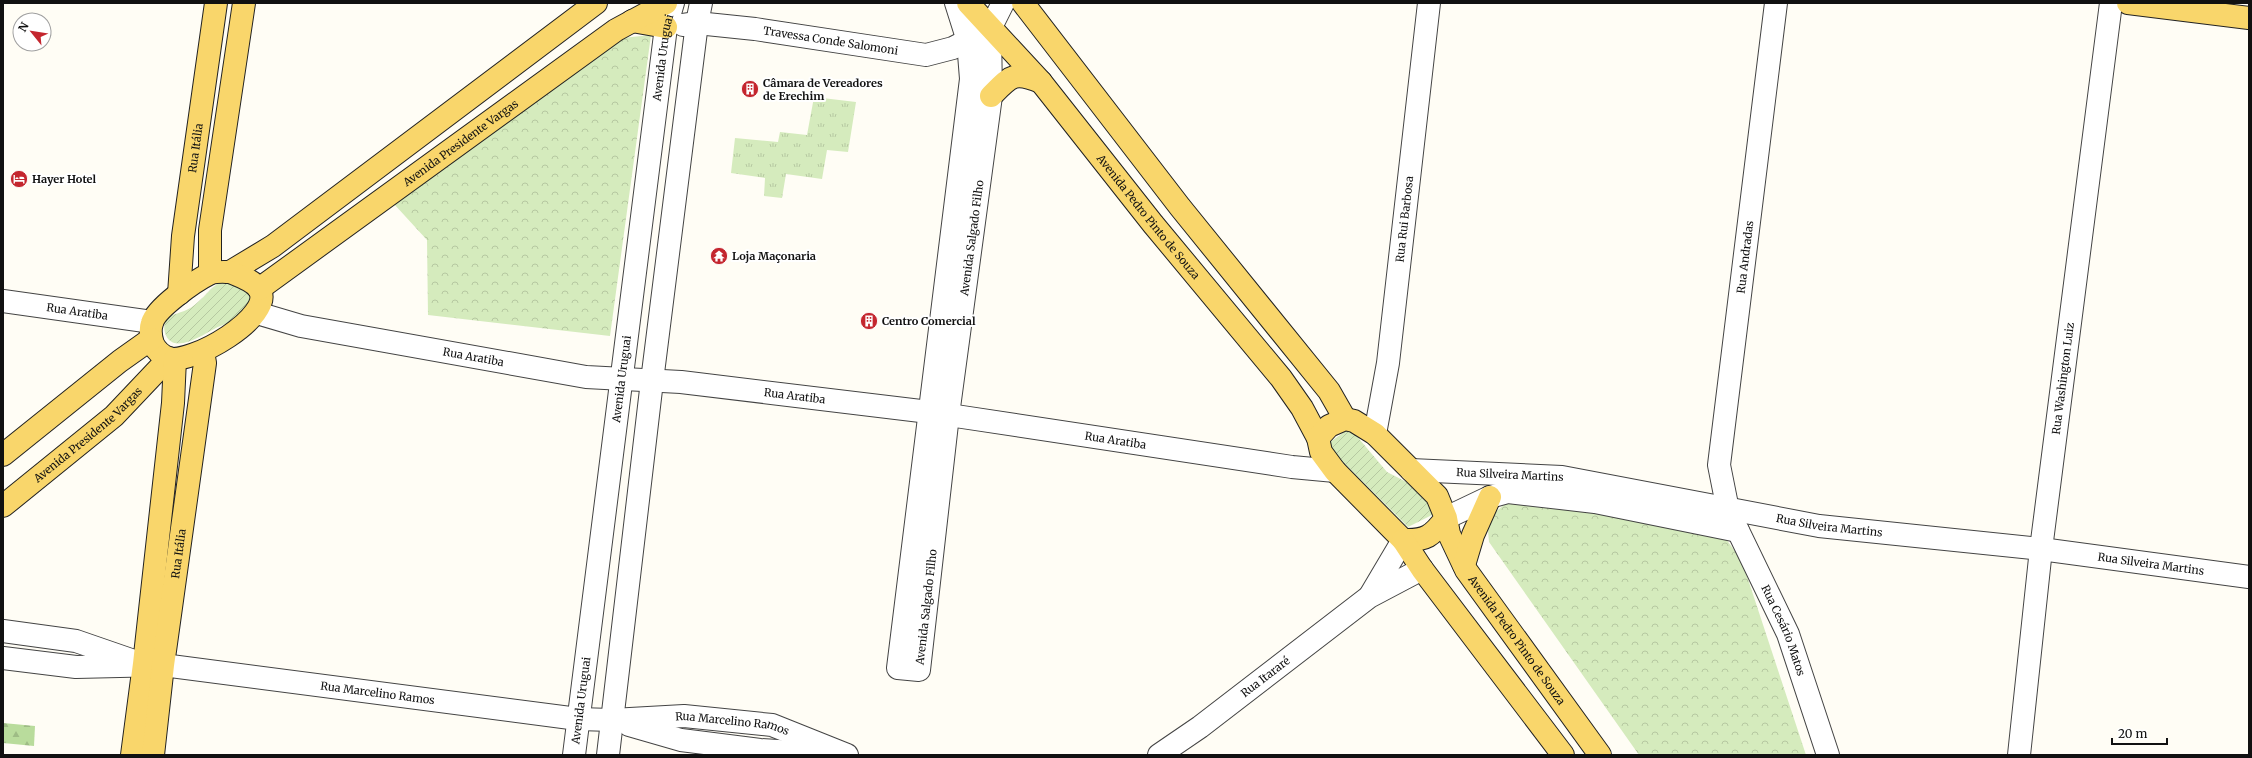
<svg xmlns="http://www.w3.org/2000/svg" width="2252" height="758" font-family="Merriweather,serif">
	<defs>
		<pattern id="grass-tufts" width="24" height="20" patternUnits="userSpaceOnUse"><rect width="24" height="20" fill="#d5ebbd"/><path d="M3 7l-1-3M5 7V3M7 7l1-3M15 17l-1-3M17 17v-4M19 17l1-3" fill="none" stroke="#b6c8a1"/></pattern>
		<pattern id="forest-firs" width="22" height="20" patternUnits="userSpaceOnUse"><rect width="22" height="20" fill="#b9dc9c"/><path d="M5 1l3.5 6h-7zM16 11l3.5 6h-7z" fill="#9ebc85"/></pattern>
		<pattern id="park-crowns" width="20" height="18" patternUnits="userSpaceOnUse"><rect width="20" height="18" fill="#d5ebbd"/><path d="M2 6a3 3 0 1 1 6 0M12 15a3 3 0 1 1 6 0" fill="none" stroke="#b6c8a1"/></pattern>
		<pattern id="garden-furrows" width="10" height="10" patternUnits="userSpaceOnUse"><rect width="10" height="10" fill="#d5ebbd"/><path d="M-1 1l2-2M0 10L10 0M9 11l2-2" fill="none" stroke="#b6c8a1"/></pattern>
	</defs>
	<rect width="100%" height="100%" fill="#fffdf5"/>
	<!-- grass -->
	<path fill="url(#grass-tufts)" d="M814,97L856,102L848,152L827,150L822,179L786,174L782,198L764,196L765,178L731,173L735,138L778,142L780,132L807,135Z"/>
	<!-- forest -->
	<path fill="url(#forest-firs)" d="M3,723L35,726L34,746L3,743Z"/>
	<!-- park -->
	<path fill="url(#park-crowns)" d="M651,35L610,336L428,315L427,240L394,204L622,38Z
		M1510,500L1718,528L1742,561L1806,755H1639L1489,542L1487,519Z"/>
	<!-- garden -->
	<path fill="url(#garden-furrows)" d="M228,280L251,294L245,319C236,321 227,323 218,327C205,333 173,357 165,333C163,326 165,321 169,316C179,313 190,310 198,302C209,293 213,283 228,280Z
		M1350,428L1387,472L1424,491L1434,514L1408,527L1326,445Z"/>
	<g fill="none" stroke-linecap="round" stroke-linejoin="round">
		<defs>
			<g id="minor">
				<path id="s1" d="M956,3L968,41L971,79L898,668L919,670L948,415L991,96L990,29L1003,3"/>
				<path id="s2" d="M1776,3L1719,465L1728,510L1788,634L1828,755"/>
				<path id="s3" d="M683,25L697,23L755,29L926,55L953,48L980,34"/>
				<path id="s4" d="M3,301L152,322"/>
				<path id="s5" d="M257,313L301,326L586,377L681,382L929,412L1292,467L1335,471"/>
				<path id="s6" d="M1375,434L1388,363L1429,3"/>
				<path id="s7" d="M1411,470L1562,477L1819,526L2041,549L2249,577"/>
				<path d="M1446,518L1490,497L1508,492L1595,502L1738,531"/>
				<path d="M1371,594L1403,540"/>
				<path d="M3,631L76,641L131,660"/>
				<path id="s8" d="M3,658L76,667L163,665L578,719L612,720L684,716L772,725L847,755"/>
				<path d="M629,725L681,740L760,750L827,754"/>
				<path id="s9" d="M574,755L666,27L673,3"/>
				<path d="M608,755L652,381L697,23L701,3"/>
				<path id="s10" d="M1159,755L1200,727L1369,597L1422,569"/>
				<path id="s11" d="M2019,755L2041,549L2111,3"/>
			</g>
			<g id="major">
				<path id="s12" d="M968,3L1041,82L1153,224L1281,378L1302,408L1318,438"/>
				<path d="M1023,3L1180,207L1329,391L1345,419"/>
				<path d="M2128,3L2249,18"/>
				<path d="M632,21L666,27"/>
				<path d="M991,96C1011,76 1013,71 1041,82"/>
				<path d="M230,272L273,246L596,3"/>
				<path d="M230,272C239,276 253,280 259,289C277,316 189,366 168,358C161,355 156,350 153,344C151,338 150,329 152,323C156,308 195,281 209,274C215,271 224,272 230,272Z"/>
				<path d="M210,273V230L244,3"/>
				<path id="s13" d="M259,289L616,30L666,3"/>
				<path id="s14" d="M179,294L183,236L216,3"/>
				<path d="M3,455L120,361L151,339"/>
				<path id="s15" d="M3,506L114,416L169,358"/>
				<path id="s16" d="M1446,518C1432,536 1426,541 1403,540L1335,471L1321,452L1318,438L1329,426L1345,419L1354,421L1375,434L1437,496L1446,518L1449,534L1466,570L1600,755"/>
				<path d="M1403,540L1422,569L1563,755"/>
				<path d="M1464,565L1473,535L1490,497"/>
				<path d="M132,755L144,664L173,403L175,359"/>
				<path id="s17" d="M153,755L163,665L205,363L203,352"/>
			</g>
		</defs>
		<!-- minor casing -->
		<use href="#minor" stroke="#444" stroke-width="24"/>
		<!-- major casing -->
		<use href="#major" stroke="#222" stroke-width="24"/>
		<!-- minor -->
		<use href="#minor" stroke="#fff" stroke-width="22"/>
		<!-- major -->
		<use href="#major" stroke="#f9d66b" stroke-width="22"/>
	</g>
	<!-- icons -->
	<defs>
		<symbol id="building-disc" viewBox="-11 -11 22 22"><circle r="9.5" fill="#c4262e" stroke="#fff"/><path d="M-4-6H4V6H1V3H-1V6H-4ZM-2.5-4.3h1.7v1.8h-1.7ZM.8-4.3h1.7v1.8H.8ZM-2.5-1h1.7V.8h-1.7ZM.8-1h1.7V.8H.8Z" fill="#fff"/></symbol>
		<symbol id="hotel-disc" viewBox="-11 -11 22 22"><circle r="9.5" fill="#c4262e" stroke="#fff"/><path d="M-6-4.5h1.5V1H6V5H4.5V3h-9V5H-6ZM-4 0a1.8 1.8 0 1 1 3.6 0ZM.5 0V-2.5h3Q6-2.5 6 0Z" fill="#fff"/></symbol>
		<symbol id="temple-disc" viewBox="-11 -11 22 22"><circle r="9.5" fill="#c4262e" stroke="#fff"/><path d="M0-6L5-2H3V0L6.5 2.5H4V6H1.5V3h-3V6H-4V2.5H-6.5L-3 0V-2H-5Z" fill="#fff"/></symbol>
	</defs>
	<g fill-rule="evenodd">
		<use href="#building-disc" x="740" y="79" width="20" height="20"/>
		<use href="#hotel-disc" x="9" y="169" width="20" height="20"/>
		<use href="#temple-disc" x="709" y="246" width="20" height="20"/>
		<use href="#building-disc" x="859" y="311" width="20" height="20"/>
	</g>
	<g text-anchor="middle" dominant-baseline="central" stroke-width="4" stroke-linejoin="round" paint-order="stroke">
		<!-- street labels -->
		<g font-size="11" fill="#111" stroke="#fff">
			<text stroke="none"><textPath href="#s3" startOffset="149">Travessa Conde Salomoni</textPath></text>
			<text stroke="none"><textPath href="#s9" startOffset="703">Avenida Uruguai</textPath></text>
			<text stroke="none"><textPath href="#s13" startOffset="249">Avenida Presidente Vargas</textPath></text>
			<text stroke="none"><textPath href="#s14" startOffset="147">Rua Itália</textPath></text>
			<text stroke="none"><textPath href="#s12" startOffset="280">Avenida Pedro Pinto de Souza</textPath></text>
			<text stroke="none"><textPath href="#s6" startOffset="217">Rua Rui Barbosa</textPath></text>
			<text stroke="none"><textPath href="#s1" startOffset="1128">Avenida Salgado Filho</textPath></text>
			<text transform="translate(1745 257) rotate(-83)">Rua Andradas</text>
			<text stroke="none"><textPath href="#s4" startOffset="75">Rua Aratiba</textPath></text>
			<text stroke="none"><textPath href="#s5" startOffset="221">Rua Aratiba</textPath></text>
			<text stroke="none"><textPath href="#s9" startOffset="379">Avenida Uruguai</textPath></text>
			<text stroke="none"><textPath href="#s11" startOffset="379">Rua Washington Luiz</textPath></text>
			<text stroke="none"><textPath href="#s5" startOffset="545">Rua Aratiba</textPath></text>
			<text stroke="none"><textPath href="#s15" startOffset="111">Avenida Presidente Vargas</textPath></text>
			<text stroke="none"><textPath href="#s5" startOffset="869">Rua Aratiba</textPath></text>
			<text stroke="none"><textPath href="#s7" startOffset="99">Rua Silveira Martins</textPath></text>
			<text stroke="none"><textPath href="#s7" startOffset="423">Rua Silveira Martins</textPath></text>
			<text stroke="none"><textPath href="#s17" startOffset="203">Rua Itália</textPath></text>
			<text stroke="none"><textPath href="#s7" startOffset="747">Rua Silveira Martins</textPath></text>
			<text stroke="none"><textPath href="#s1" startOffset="756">Avenida Salgado Filho</textPath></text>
			<text stroke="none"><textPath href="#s2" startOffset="644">Rua Cesário Matos</textPath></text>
			<text stroke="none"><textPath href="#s16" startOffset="508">Avenida Pedro Pinto de Souza</textPath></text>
			<text stroke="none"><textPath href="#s10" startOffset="132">Rua Itararé</textPath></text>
			<text stroke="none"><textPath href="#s8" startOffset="377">Rua Marcelino Ramos</textPath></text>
			<text stroke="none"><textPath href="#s9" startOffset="55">Avenida Uruguai</textPath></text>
			<text stroke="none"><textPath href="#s8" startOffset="734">Rua Marcelino Ramos</textPath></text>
		</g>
		<!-- poi labels -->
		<g font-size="11" font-weight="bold" fill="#111" stroke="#fff" text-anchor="start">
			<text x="763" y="83">Câmara de Vereadores<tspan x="763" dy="13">de Erechim</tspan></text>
			<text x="32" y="179">Hayer Hotel</text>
			<text x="732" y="256">Loja Maçonaria</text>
			<text x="882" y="321">Centro Comercial</text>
		</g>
	</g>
	<!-- border -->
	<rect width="2252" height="758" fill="none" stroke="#111111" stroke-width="8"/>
	<!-- north arrow -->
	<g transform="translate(32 32) rotate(300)"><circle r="19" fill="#ffffff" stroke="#a0a0a0"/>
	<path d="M0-3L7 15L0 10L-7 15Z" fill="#c4262e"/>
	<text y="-6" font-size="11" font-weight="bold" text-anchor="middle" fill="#111111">N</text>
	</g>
	<!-- scale -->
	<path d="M2112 738v6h55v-6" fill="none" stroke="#111111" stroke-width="2"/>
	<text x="2118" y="738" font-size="12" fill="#111111" stroke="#ffffff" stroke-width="3" paint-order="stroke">20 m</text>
</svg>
